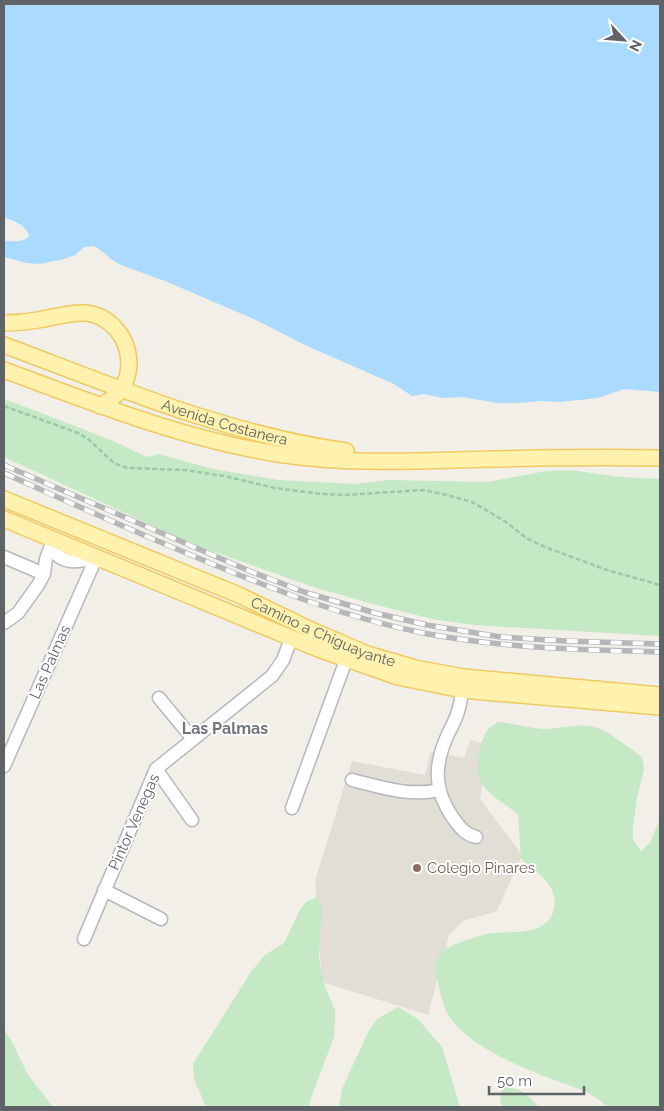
<svg xmlns="http://www.w3.org/2000/svg" width="664" height="1111" font-family="Raleway,sans-serif">
	<rect width="100%" height="100%" fill="#f1efe8"/>
	<!-- education -->
	<path fill="#e1ded6" d="M470,740L490,745L480,799L522,855L497,911L463,921L449,935L428,1015L322,982L315,881L352,761L425,775L431,751L464,758Z"/>
	<!-- green -->
	<path fill="#c5e8c5" d="M4,400L10,401L111,440L147,457L159,454L213,469L278,480L355,484L389,480L488,482L546,471L570,470L621,477L660,479V636L473,625L432,619L373,604L313,587L192,544L4,457Z
		M498,722C513,723 528,728 543,729C561,729 583,721 600,729C615,736 629,748 642,757L644,769L637,798L633,827V839L641,851L650,843L660,819V1107H607C593,1092 573,1087 554,1080C521,1067 472,1048 451,1019C444,1010 441,997 439,987C438,981 435,974 435,968C436,961 438,956 443,951C450,945 482,934 492,933C513,931 548,936 554,909C559,885 537,873 521,859L518,814C507,805 489,796 482,783C474,770 480,741 488,729C490,727 495,724 498,722Z
		M318,897L322,909L319,959L324,984L335,1010V1022L334,1037L311,1098L309,1107H206L194,1079L193,1064L251,972L265,955L284,943L300,910L307,901Z
		M398,1007L418,1019L442,1047L460,1107H339L342,1089L369,1030L377,1019Z
		M4,1030L11,1040L28,1075L53,1107H4Z
		M503,1087C522,1088 526,1094 539,1107H502L500,1100Z"/>
	<!-- water -->
	<path fill="#aadaff" d="M4,4H660V392L624,389L598,398L560,402L542,401L517,403H497L463,397L443,398L424,394L412,396L394,384L307,346L256,320L165,281L121,265L112,260L103,252L94,246L84,247L75,255L64,259L40,264L26,263L4,257V241C13,241 23,243 29,236C27,225 13,221 4,217Z"/>
	<g fill="none" stroke-linecap="round" stroke-linejoin="round">
		<defs>
			<path id="minor" d="M51,546C60,566 79,562 96,558
				M4,557L44,574
				M4,623L18,613L38,585L44,574L46,559L53,540
				M462,690C461,707 456,719 448,734C434,765 433,789 453,818C460,827 464,834 476,837
				M159,698L193,739
				M4,766L96,558
				M156,769L192,820
				M352,780C380,787 410,797 439,790
				M292,808L346,660
				M104,890L161,919
				M84,939L156,769L272,676L283,660L291,639"/>
			<g id="major">
				<path d="M4,323C15,323 27,322 38,320C68,315 92,303 116,329C125,339 129,352 129,365C128,385 118,397 100,406"/>
				<path id="s1" d="M4,345C116,387 226,434 346,451"/>
				<path d="M4,370C93,403 183,439 278,454C337,463 396,462 456,460C524,458 592,457 660,458"/>
				<path id="s2" d="M4,499L239,595L309,629L367,654L415,668L464,677L660,695"/>
				<path d="M4,519L318,649L398,677L462,690L660,707"/>
			</g>
		</defs>
		<!-- minor casing -->
		<use href="#minor" stroke="#b5b8bc" stroke-width="15"/>
		<!-- major casing -->
		<use href="#major" stroke="#f2c960" stroke-width="18"/>
		<!-- path -->
		<path stroke="#9cc7a9" stroke-width="2.5" stroke-dasharray="5 2.5" stroke-linecap="butt" d="M4,406L78,433L88,439L114,463L127,468L184,470L224,476L275,488L322,494L345,495L423,490L447,495L472,502L503,520L528,539L545,547L607,570L660,585"/>
		<!-- minor -->
		<use href="#minor" stroke="#fff" stroke-width="12"/>
		<!-- major -->
		<use href="#major" stroke="#fff2af" stroke-width="15"/>
		<defs>
			<path id="rail" d="M4,465L252,572L304,592L375,613L427,625L501,637L566,641L660,644
				M4,473C66,501 128,529 191,555C266,587 343,617 423,633C501,648 581,650 660,652"/>
		</defs>
		<!-- rail casing -->
		<use href="#rail" stroke="#b6b7b8" stroke-width="5.5"/>
		<!-- rail -->
		<use href="#rail" stroke="#fff" stroke-width="4" stroke-dasharray="11" stroke-linecap="butt"/>
	</g>
	<!-- markers -->
	<circle fill="#8d6e63" stroke="#fff" stroke-width="2" cx="417" cy="868" r="5"/>
	<g text-anchor="middle" dominant-baseline="central" stroke-width="4" stroke-linejoin="round" paint-order="stroke">
		<!-- street labels -->
		<g font-size="15" fill="#5f6368" stroke="#fff">
			<text stroke="none"><textPath href="#s1" startOffset="234">Avenida Costanera</textPath></text>
			<text stroke="none"><textPath href="#s2" startOffset="346">Camino a Chiguayante</textPath></text>
			<text transform="translate(50 662) rotate(-66)">Las Palmas</text>
			<text transform="translate(134 822) rotate(-66)">Pintor Venegas</text>
		</g>
		<!-- education labels -->
		<g font-size="15" fill="#785e54" stroke="#fff" text-anchor="start">
			<text x="427" y="868">Colegio Pinares</text>
		</g>
		<!-- neighbourhood labels -->
		<g font-size="16" font-weight="bold" fill="#70757a" stroke="#fff">
			<text x="225" y="728">Las Palmas</text>
		</g>
	</g>
	<!-- border -->
	<rect width="664" height="1111" fill="none" stroke="#5f6368" stroke-width="10"/>
	<!-- north arrow -->
	<g transform="translate(624 40) rotate(116)" stroke="#ffffff" stroke-width="4" paint-order="stroke">
	<path d="M0-4L9 19L0 12L-9 19Z" fill="#5f6368"/>
	<text y="-8" font-size="14" font-weight="bold" text-anchor="middle" fill="#5f6368">N</text>
	</g>
	<!-- scale -->
	<path d="M489 1086v8h95v-8" fill="none" stroke="#5f6368" stroke-width="2.5"/>
	<text x="497" y="1086" font-size="15" fill="#5f6368" stroke="#ffffff" stroke-width="4" paint-order="stroke">50 m</text>
</svg>
